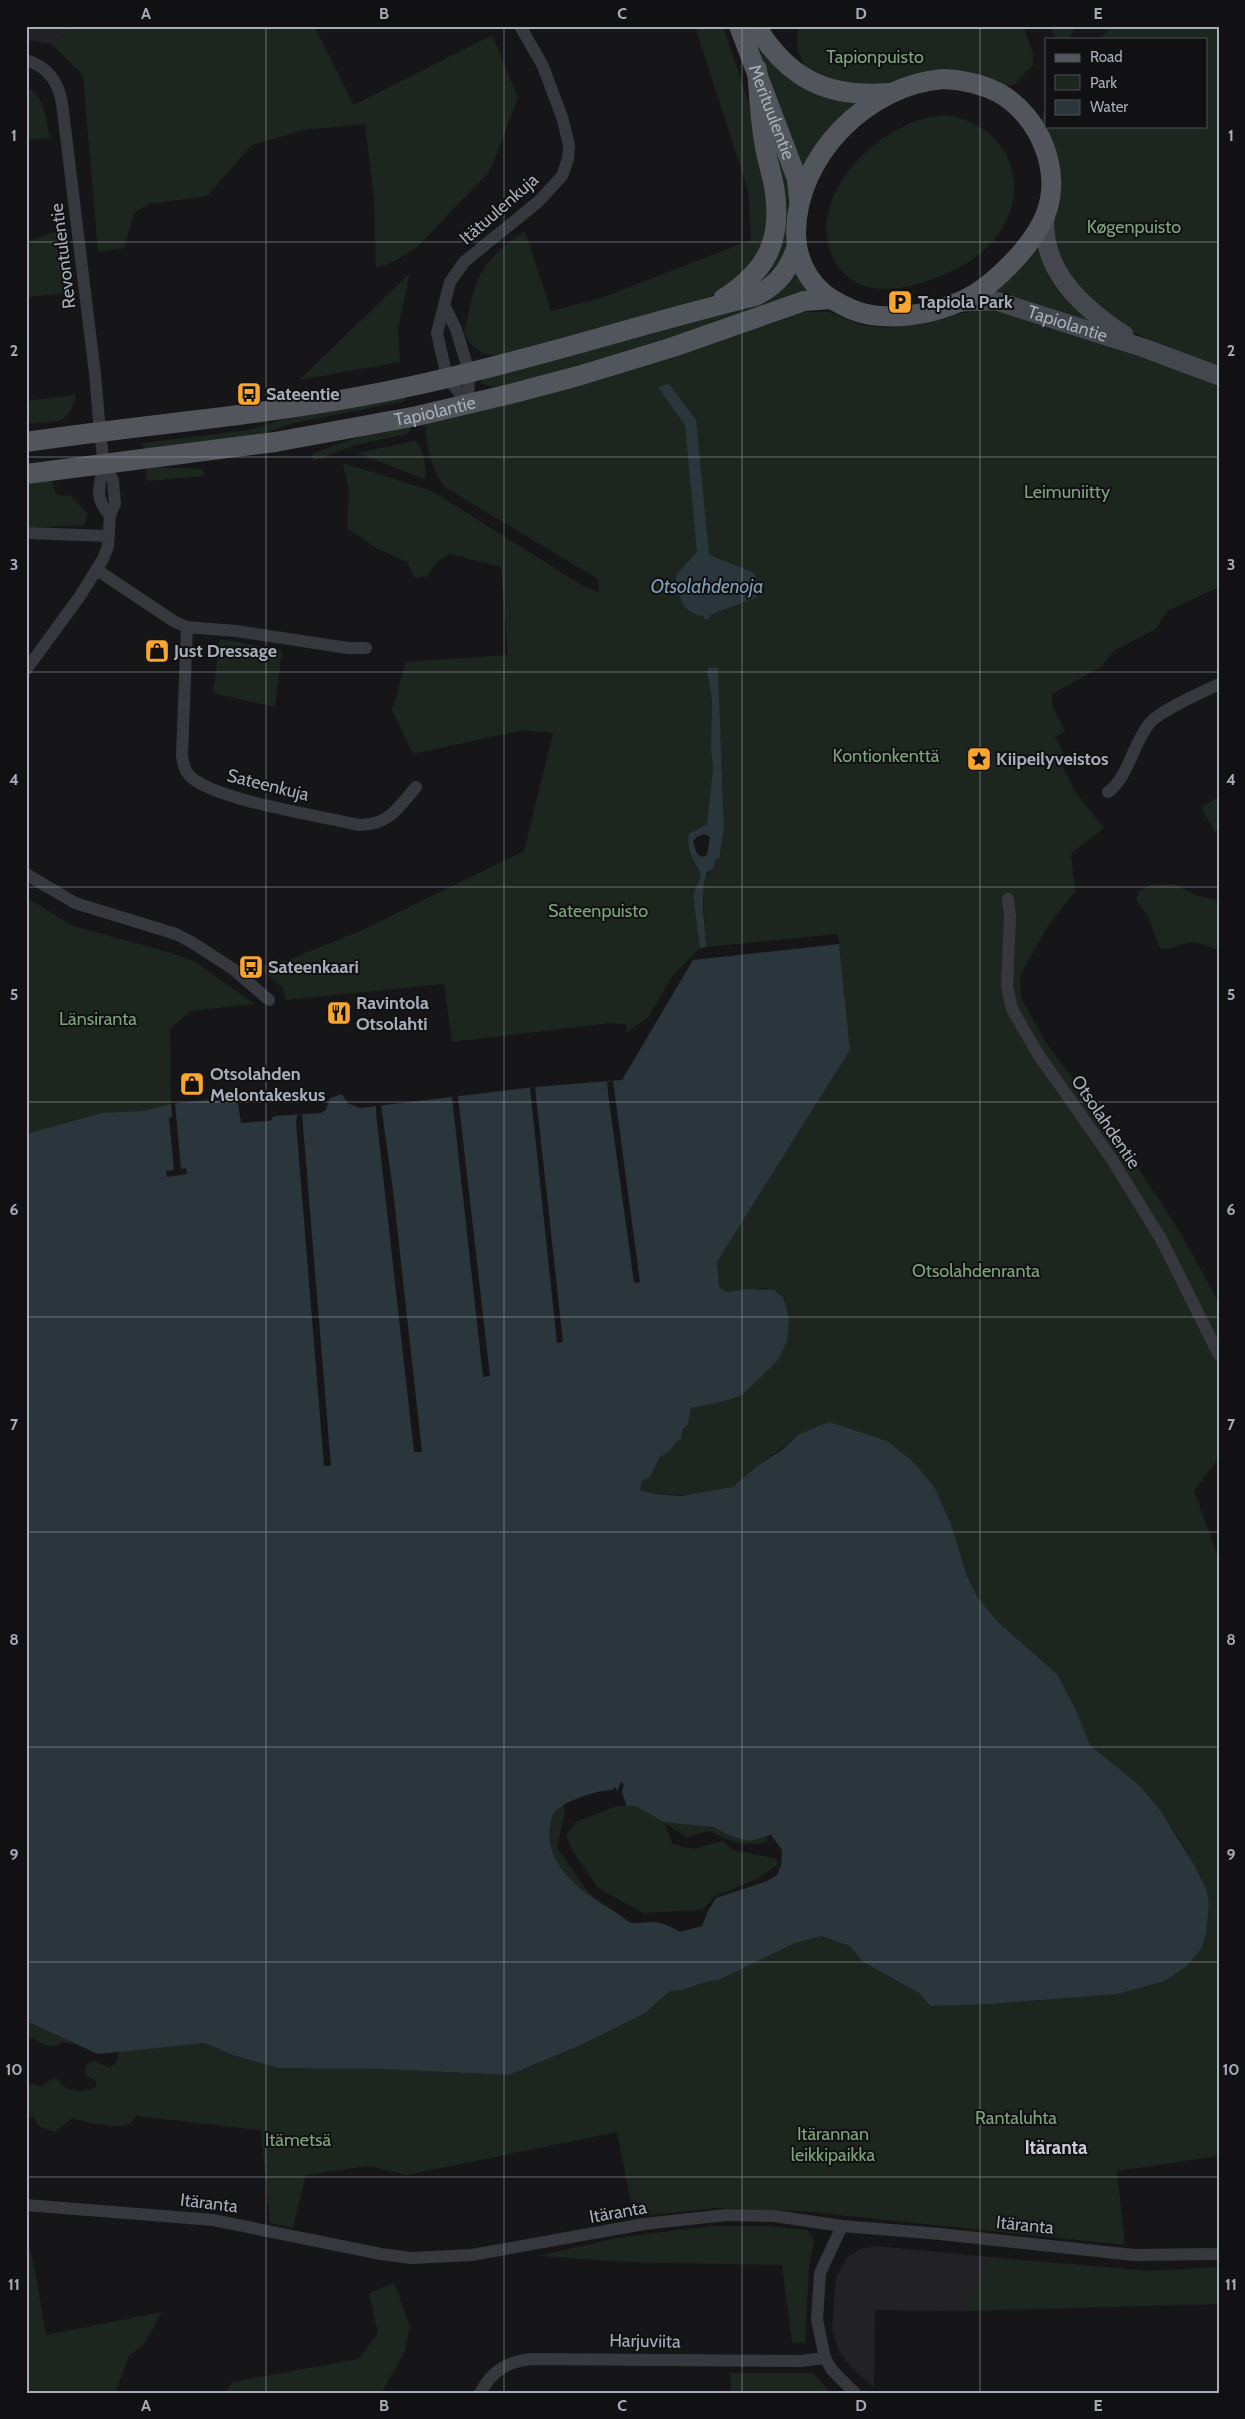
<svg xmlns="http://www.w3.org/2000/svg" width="1245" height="2419" font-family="Cabin,sans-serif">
	<rect width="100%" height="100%" fill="#161618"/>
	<!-- built -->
	<path fill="#222225" d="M26,26H78L51,44L26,40Z
		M876,2246L991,2257L963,2311L875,2310L874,2388L852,2368L839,2351L832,2330L836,2277L847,2257L860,2249Z"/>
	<!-- green -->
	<path fill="#1d261e" d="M78,26H314L354,105L492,35L518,98L490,171L416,248L395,261L376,268L374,198L365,124L303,130L252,145L207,196L149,204L134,213L124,248L98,252L83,75L51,44Z
		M695,26H723L749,104L764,164L771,217L760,255L720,292L704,299L498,355C481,356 472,348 464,333C477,277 476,264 525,231L551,311L601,298L751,240L748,190Z
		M797,26H1023L1033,53V65L1015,84L996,89L845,85L810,72L804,65L798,50Z
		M1051,26H1076L1069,39H1056Z
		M1110,26H1219V367L1129,331L1101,315L1052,251L1042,118L1046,102V126H1206V39H1101Z
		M746,33L859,102L802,171Z
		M26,87C44,93 46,121 50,138L26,140Z
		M764,114L791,173L790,240L782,264L758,289L760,277L772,258Z
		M946,115C1004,124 1033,179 1001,230C985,257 953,273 924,282C906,288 884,292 865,286C850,282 836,267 831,253C807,190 886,117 946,115Z
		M60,230L66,293L26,297V242Z
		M1038,249L1040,251L1098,325L991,292L1015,274Z
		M796,272L808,290L677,335L573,367L504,386L492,387L481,383L484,377L571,356L676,327Z
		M410,273L398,329L400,362L299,380Z
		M988,310L1023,316L1182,372L1219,387V587L1167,611L1156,629L1115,650L1101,667L1052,694V705L1065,731L1055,737L1068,761L1062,765L1076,793L1104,828L1071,854L1075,891L1046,929L1020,976L1021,998L1046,1043L1127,1151L1180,1232L1219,1303V1457L1194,1491L1219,1560V2156L1117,2171L1125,2245L801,2211L715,2208L634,2217L617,2132L407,2175L369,2166L306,2175L293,2228L270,2223L261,2130L136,2116C134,2119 132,2123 128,2124C116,2130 85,2122 72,2118L55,2132L38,2126L33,2116L26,2119V2084H35L42,2087L52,2078L59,2080L62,2086C75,2092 83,2093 96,2087V2081L85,2074L86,2064L93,2061L108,2067L113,2066L118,2058L117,2051L205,2043L235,2056L278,2068L384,2069L509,2075L581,2045L644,2014L670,1991C689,1991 700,1981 719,1980L795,1943L821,1935L851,1946L863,1962L919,1993L930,2006L991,2004L1117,1994L1165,1981L1187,1966L1201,1949L1208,1919L1209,1905L1207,1891L1181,1841L1161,1811L1140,1786L1090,1745L1077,1712L1057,1674L999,1623L978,1598L967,1576L951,1524L934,1486L911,1460L798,1435C785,1447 771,1455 758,1465C749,1471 743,1480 735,1486C716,1499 661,1496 640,1490L642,1481L656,1466L660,1457L670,1451L682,1430L688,1424L691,1408L722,1402L767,1288L726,1292L719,1287L717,1262L850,1050L838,934L706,947L703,891L705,878L720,854L724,829L718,668L708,678L712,700L711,749L713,768L707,824L689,834L701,875L693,895L700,948L673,975L648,1017L627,1033L626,1024L611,1023L452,1042L444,984L286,1000L283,989L259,967L288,960L358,932L524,851L553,733L523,730L413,754L392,710L406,662L508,655L501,567L450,554L437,562L426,577L415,578L407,562L376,548L347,528L349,491L343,463L432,491L583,586L599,592L598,579L446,488C434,476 423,440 426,423L800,312H828L862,325L887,328L920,324L953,314Z
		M76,395C68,428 56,420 26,424V401Z
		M405,395L406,401L294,423L264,433L144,450L142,443L249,430L296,415Z
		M412,426L408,434L355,445L313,461L312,454L361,436Z
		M415,441C424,447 425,466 426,476L424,479L357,453Z
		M153,467L203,469L204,476L147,481L146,468Z
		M52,479L54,490L57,495L71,496L88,514L84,525L26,528V482Z
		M220,639L282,650L275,707L213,693Z
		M1219,797V829L1215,832L1201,807Z
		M1175,884L1195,895L1219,901V950C1209,947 1198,941 1187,943C1174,945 1176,950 1160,948L1148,917L1137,901L1138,892L1150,885Z
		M26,897L73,926L168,952L196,962L254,1004L191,1011L170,1029L171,1104L26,1176Z
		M622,1792L629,1798L766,1833L767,1842C744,1847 730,1842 710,1831L686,1837L665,1823L672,1844L693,1849L723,1841L733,1850L777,1859V1865L757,1879L715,1896L702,1910L643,1913L598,1888L572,1850L566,1835L576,1822L617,1806H626Z
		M562,1801L565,1812L557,1848L588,1892L630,1922L561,1882L540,1822Z
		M26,2021L81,2046L63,2042C52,2050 44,2045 33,2038L26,2039Z
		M710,2226H767L808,2230L814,2240L809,2267L805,2343L792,2342L782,2265L629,2262L538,2256L617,2238Z
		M26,2238L33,2259L46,2335L162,2312L145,2343L129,2356L115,2393H26Z
		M991,2257L1150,2271L1219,2267V2304L963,2311Z
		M394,2283L410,2327L405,2351L381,2393H226L232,2382L359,2359L378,2333L369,2293Z
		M730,2373H813L831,2393H731Z"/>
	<!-- water -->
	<path fill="#2b363c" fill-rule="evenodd" d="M669,384L696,420L709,555L755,573L757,597L710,615L709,619H704V616C681,614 678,594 676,575L697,552L685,425L658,387Z
		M718,667L724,829L719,859H716L713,869L707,872C699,894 705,923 706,947L700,948L693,895L701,875C695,860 686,852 689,834L707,824L713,768L711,749L712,700L707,671L709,668ZM704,834L710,837L707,855L701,857L696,852L693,841L698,836Z
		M839,944L850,1050L717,1262L719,1287L726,1292L748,1289L774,1290L783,1298L787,1310L789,1319L787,1341L778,1360L742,1395L722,1402L691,1408L688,1424L682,1430L681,1439L676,1442L670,1451L660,1457L650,1477L642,1481L640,1490L656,1494L681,1496L733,1487L757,1466L783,1449L798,1435L829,1422L887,1441L911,1460L934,1486L951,1524L967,1576L978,1598L999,1623L1057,1674L1077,1712L1090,1745L1140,1786L1161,1811L1194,1865L1207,1891L1209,1905L1206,1934L1201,1949L1187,1966L1165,1981L1117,1994L991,2004L930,2006L919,1993L863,1962L850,1946L821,1936L795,1943L719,1980C700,1981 689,1991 670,1991L644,2014L581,2045L509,2075L384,2069L278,2068L235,2056L205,2043L98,2054L26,2021V1134L102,1113L143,1111L171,1104L237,1097L241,1123L270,1121L274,1116L321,1113L326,1110L330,1098L342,1094L347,1103L360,1108L535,1087L622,1080L693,960ZM621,1782L624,1784L622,1792L627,1806H636L664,1822L713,1827L732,1836L749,1841L771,1835L782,1850L781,1866L777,1875L765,1882L716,1898L708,1911L702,1926L680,1932C674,1929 667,1924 660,1923C650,1920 638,1925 629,1922C624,1919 619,1914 613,1911C581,1892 538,1862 552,1817C557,1802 598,1790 612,1790L615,1787L617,1791Z"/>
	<!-- pier -->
	<path fill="#161618" d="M613,1081L640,1282L634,1283L608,1093L607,1082Z
		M535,1087L563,1342L557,1343L530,1088Z
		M458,1096L490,1376L483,1377L452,1097Z
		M175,1103L181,1169L186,1168L187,1174L167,1177L166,1171L174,1170L169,1118L172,1117L171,1104Z
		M381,1105L393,1190L422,1452H414L376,1113V1106Z
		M302,1114L331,1466H324L296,1122L297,1115Z"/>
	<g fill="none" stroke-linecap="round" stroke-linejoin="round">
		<!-- minor -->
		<path stroke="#36383d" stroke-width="12" d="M26,60C48,67 58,81 62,103L95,374L100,432L104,465L113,480L115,504L110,515L108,546L103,559L80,596L26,670
			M445,307L456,329L469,372L468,404
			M468,404L447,377L437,333L450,282L464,262L539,201L562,176L568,159L569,146L563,120L543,66L520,26
			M104,465C99,486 94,499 110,515
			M26,533L109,536
			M97,570L175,622L187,627L236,631L348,648H366
			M187,627L182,755C183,763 184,770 190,776C213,800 322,816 359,825C389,825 398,808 416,787
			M1108,792C1128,778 1133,744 1149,724C1158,711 1203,692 1219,684
			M26,874L75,903L176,934L193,943L233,969L269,1000
			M1008,899L1010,916L1007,986L1012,1009L1038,1054L1111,1158L1161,1239L1219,1355
			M26,2205L213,2220L381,2254L411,2258L472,2255L644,2224L726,2215L774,2216L842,2226L940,2234L1134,2255L1219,2254
			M842,2226L820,2273L817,2320L825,2358L832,2370L855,2393
			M480,2393C492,2371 506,2362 531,2359L801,2361L825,2358"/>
		<!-- secondary -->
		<g stroke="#44474d" stroke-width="19">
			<path d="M1045,217C1041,271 1083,308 1124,335"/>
			<path id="s1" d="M961,302L996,301L1144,348L1219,376"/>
		</g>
		<!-- primary -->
		<g stroke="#52555c" stroke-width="20">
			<path id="s2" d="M739,26L797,179L799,199"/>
			<path d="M756,26C788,79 827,98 889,93"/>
			<path d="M943,79C963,80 982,84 999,93C1040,116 1063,172 1045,216C1032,247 990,290 959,302C935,312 906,318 880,316C861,315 846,308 830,298C808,283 796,259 796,232C797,156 867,85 943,79Z"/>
			<path d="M723,299C768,270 783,239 774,186C771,171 766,156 764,141C760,117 759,93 757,69"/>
			<path d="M26,442C155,423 285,414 412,386C528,361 640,324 755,296C778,285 789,270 797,246"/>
			<path id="s3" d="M26,474L275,442L417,416L514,393L578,376L673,347L804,301L831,299"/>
		</g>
	</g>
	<!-- grid -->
	<path fill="none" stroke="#a7adb8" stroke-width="1" stroke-opacity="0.55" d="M266,26V2393M504,26V2393M742,26V2393M980,26V2393M26,242H1219M26,457H1219M26,672H1219M26,887H1219M26,1102H1219M26,1317H1219M26,1532H1219M26,1747H1219M26,1962H1219M26,2177H1219"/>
	<!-- icons -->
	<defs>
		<symbol id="parking-square" viewBox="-11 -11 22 22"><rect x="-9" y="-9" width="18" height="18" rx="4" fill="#f8a62e" stroke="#111113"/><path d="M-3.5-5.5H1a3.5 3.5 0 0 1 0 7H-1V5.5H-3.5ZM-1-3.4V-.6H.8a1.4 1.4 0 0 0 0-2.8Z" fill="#111"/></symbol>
		<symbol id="bus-square" viewBox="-11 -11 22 22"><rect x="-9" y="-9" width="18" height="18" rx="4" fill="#f8a62e" stroke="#111113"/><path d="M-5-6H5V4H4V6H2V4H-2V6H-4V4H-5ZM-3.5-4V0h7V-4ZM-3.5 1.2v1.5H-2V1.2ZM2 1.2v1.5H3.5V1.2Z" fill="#111"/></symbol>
		<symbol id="shop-square" viewBox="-11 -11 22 22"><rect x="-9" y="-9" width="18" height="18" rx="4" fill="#f8a62e" stroke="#111113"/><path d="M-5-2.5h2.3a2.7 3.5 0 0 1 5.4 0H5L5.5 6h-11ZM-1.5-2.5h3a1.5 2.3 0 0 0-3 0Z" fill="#111"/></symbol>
		<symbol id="sight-square" viewBox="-11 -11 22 22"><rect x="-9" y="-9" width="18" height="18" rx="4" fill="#f8a62e" stroke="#111113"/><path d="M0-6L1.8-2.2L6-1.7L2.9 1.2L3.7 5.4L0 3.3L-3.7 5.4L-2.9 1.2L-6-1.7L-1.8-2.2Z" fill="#111"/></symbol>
		<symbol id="restaurant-square" viewBox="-11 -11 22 22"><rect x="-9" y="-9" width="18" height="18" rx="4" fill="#f8a62e" stroke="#111113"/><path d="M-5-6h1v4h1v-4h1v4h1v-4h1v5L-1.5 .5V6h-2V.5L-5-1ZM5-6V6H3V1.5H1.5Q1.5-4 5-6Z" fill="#111"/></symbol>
	</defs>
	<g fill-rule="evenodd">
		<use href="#parking-square" x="886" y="288" width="28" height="28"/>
		<use href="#bus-square" x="235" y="380" width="28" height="28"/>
		<use href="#shop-square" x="143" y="637" width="28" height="28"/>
		<use href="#sight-square" x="965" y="745" width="28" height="28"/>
		<use href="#bus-square" x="237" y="953" width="28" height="28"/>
		<use href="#restaurant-square" x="325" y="999" width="28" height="28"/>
		<use href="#shop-square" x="178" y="1070" width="28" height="28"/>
	</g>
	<g text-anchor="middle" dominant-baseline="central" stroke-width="4" stroke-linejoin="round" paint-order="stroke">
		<!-- park labels -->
		<g font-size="18" fill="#7ea47d" stroke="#111113">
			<text x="875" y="57">Tapionpuisto</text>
			<text x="1134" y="227">Køgenpuisto</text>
			<text x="1067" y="492">Leimuniitty</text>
			<text x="886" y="756">Kontionkenttä</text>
			<text x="598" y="911">Sateenpuisto</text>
			<text x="98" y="1019">Länsiranta</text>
			<text x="976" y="1271">Otsolahdenranta</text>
			<text x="1016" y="2118">Rantaluhta</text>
			<text x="833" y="2134">Itärannan<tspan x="833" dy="21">leikkipaikka</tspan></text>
			<text x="298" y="2140">Itämetsä</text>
		</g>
		<!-- street labels -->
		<g font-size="18" fill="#a7adb8" stroke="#111113">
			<text stroke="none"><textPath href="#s2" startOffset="92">Merituulentie</textPath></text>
			<text transform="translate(499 209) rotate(-41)">Itätuulenkuja</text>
			<text transform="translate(63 256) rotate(-97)">Revontulentie</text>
			<text stroke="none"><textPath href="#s1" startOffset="110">Tapiolantie</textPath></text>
			<text stroke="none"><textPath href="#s3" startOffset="414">Tapiolantie</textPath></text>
			<text transform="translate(268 785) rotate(14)">Sateenkuja</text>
			<text transform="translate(1106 1122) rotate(56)">Otsolahdentie</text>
			<text transform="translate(209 2203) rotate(7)">Itäranta</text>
			<text transform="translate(618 2212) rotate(-10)">Itäranta</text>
			<text transform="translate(1025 2225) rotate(6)">Itäranta</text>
			<text transform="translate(645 2341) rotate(1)">Harjuviita</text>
		</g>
		<!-- poi labels -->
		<g font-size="18" font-weight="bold" fill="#a7adb8" stroke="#111113" text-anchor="start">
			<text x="918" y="302">Tapiola Park</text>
			<text x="266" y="394">Sateentie</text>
			<text x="174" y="651">Just Dressage</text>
			<text x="996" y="759">Kiipeilyveistos</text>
			<text x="268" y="967">Sateenkaari</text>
			<text x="356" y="1003">Ravintola<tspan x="356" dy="21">Otsolahti</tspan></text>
			<text x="210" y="1074">Otsolahden<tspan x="210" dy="21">Melontakeskus</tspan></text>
		</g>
		<!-- water labels -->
		<g font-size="19" font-style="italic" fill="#7d9eb4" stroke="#111113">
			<text x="707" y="586">Otsolahdenoja</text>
		</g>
		<!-- neighbourhood labels -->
		<g font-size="19" font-weight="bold" fill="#c8ccd4" stroke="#111113">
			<text x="1056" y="2147">Itäranta</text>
		</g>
	</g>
	<!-- border -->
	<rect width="1245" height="2419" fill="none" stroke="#111113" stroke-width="55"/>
	<!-- legend -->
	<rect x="1045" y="38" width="162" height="90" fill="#111113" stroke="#4d4f55"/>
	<rect x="1055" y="54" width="25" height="8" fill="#52555c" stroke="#4d4f55"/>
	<text x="1090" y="62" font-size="15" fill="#a7adb8">Road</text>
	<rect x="1055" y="75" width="25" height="15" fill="#1d261e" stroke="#4d4f55"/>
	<text x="1090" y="88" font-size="15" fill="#a7adb8">Park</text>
	<rect x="1055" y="100" width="25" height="15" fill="#2b363c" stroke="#4d4f55"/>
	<text x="1090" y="112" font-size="15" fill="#a7adb8">Water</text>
	<rect x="28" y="28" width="1190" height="2364" fill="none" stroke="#a7adb8" stroke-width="2"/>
	<g font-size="16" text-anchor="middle" font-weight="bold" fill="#a7adb8">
		<text x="146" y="19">A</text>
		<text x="384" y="19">B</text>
		<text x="622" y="19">C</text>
		<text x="861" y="19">D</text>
		<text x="1098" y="19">E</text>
		<text x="14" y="141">1</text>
		<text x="1231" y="141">1</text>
		<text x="14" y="356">2</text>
		<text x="1231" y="356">2</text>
		<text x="14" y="570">3</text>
		<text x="1231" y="570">3</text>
		<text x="14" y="785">4</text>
		<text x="1231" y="785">4</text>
		<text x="14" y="1000">5</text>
		<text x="1231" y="1000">5</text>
		<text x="14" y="1215">6</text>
		<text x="1231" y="1215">6</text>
		<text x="14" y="1430">7</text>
		<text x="1231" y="1430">7</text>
		<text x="14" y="1645">8</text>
		<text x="1231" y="1645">8</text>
		<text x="14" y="1860">9</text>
		<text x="1231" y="1860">9</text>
		<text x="14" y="2075">10</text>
		<text x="1231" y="2075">10</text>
		<text x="14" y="2290">11</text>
		<text x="1231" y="2290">11</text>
		<text x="146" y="2411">A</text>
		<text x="384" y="2411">B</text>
		<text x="622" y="2411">C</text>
		<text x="861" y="2411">D</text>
		<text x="1098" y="2411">E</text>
	</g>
</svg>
